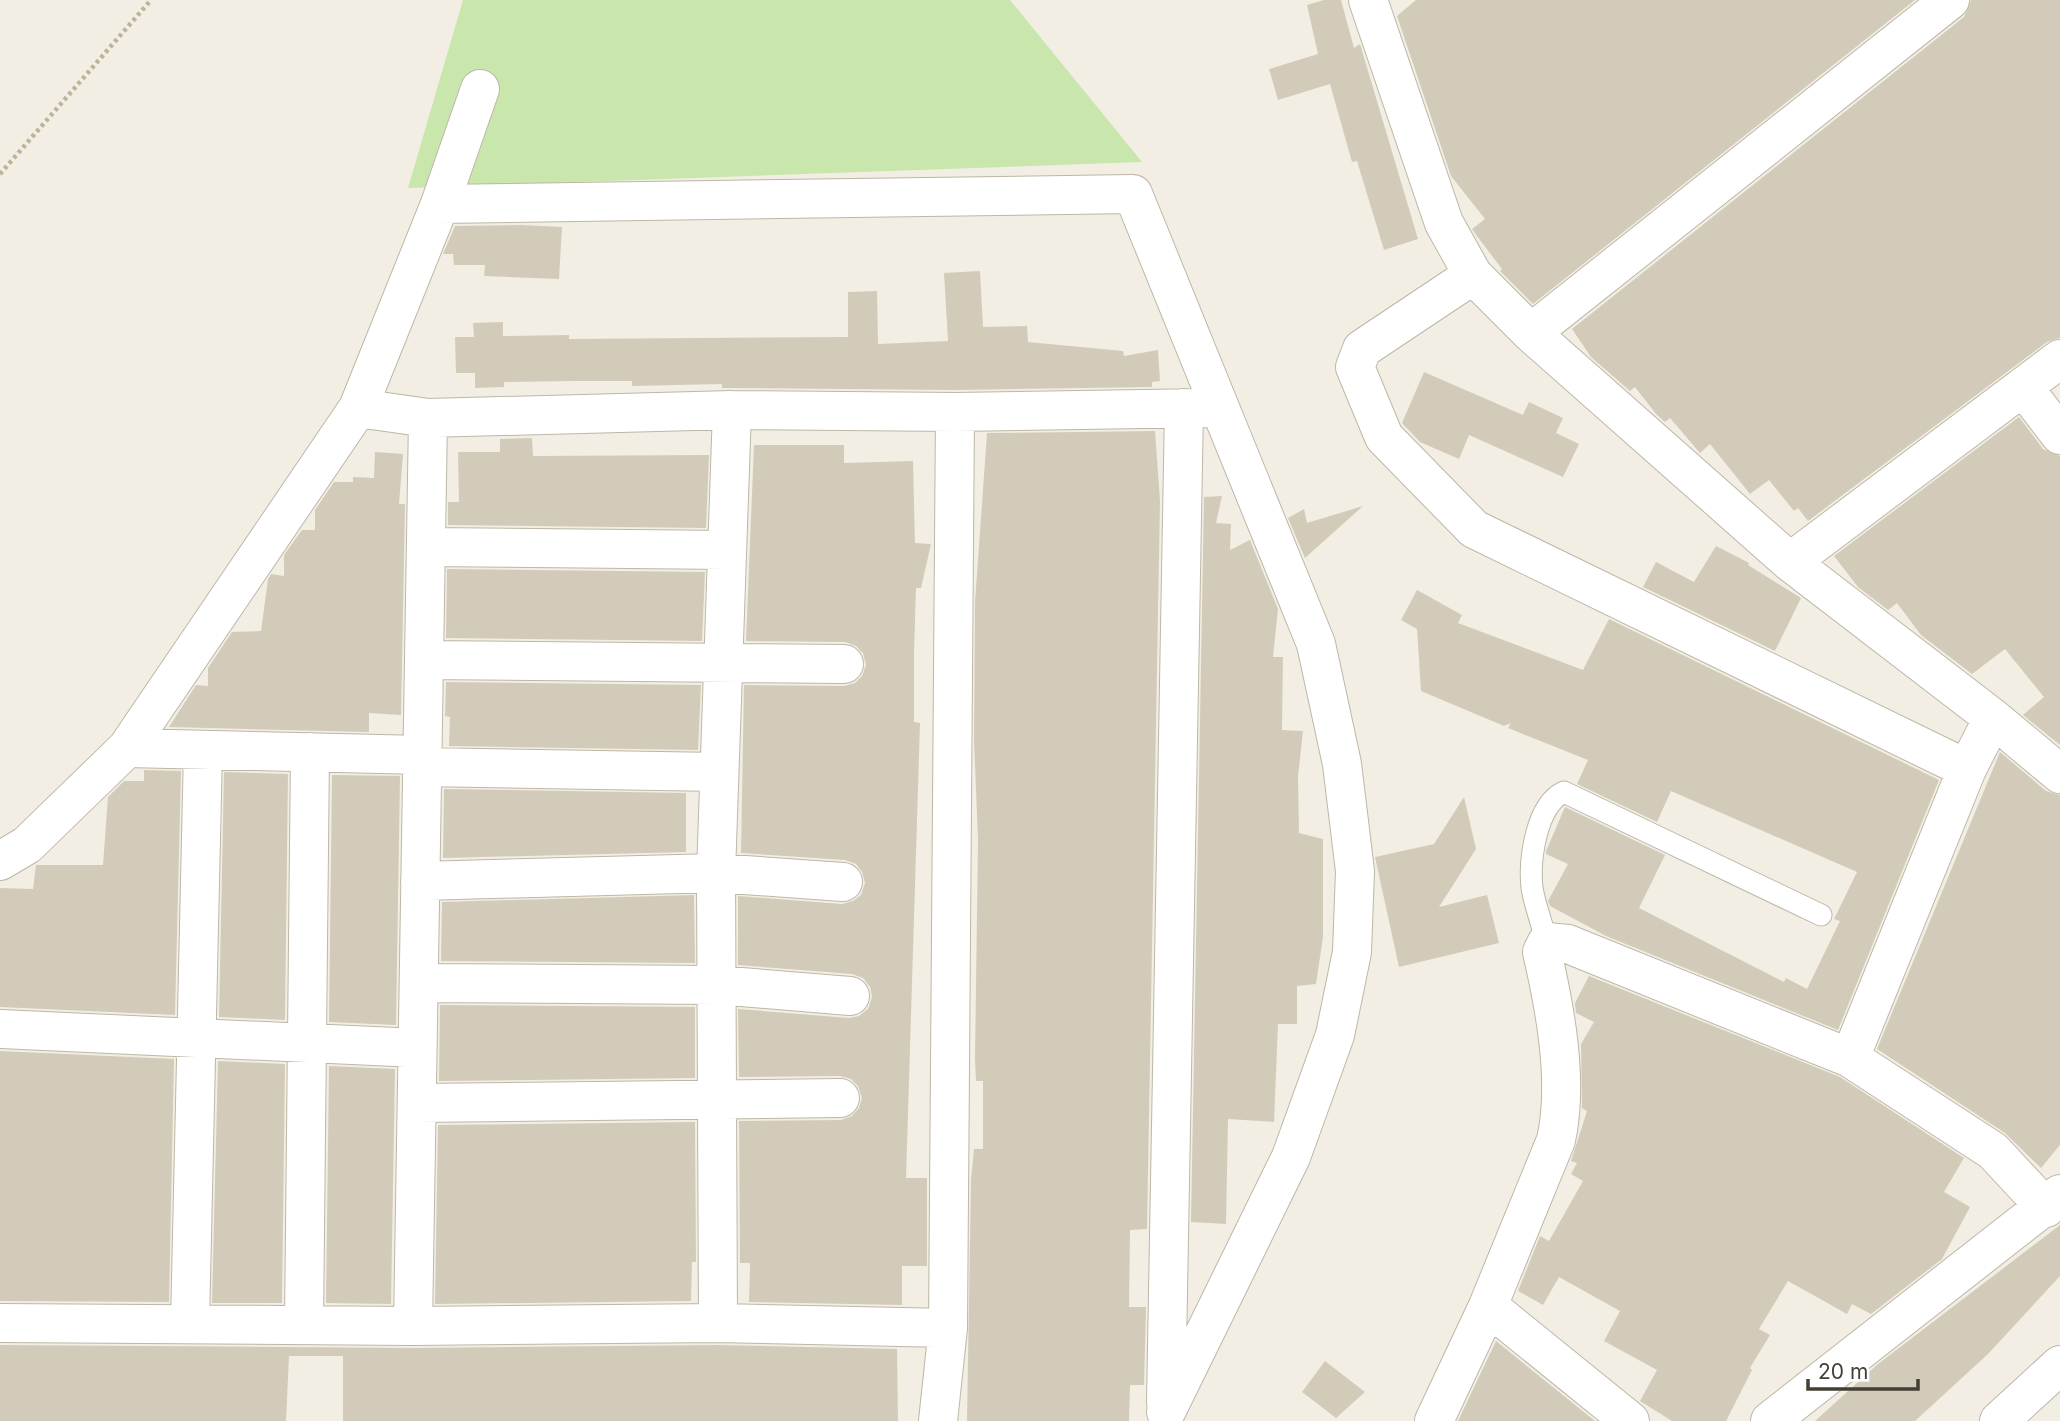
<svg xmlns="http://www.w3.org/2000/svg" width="2060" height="1421" font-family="Inter,sans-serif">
	<rect width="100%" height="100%" fill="#f2eee4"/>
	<!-- green -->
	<path fill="#c9e6ad" d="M463,0H1010L1142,162L408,188Z"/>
	<!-- building -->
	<path fill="#d3cbba" d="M1324,0H1341L1354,48L1360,44L1418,239L1384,250L1357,161L1352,162L1330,84L1278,100L1269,69L1318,54L1307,5Z
		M1416,0H1915L1533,304L1500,271L1502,269L1477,236L1472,229L1485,219L1451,176L1397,16Z
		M1971,0H2060V338L2047,342L1808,521L1798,508L1794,511L1769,480L1750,494L1710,444L1700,453L1670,418L1665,422L1656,414L1635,387L1630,391L1591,357L1572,329L1964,17Z
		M521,225L562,227L559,279L484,276L485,265H454L453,254H443L455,226Z
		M980,271L983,327L1027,326L1028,342L1123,351L1124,356L1158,350L1160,381L1152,382V387L955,390L722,388V384L632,386V381H573L504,382V387L475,388V373H456L455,337H474L473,323L503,322V336L569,335V339L848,337V292L877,291L878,344L948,341L944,273Z
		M1424,372L1523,415L1529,402L1563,418L1556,433L1579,444L1563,477L1469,435L1459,459L1420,442L1402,423Z
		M2019,417L2043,449L2060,456V745L2023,715L2044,697L2005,649L1972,674L1921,635L1897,603L1888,610L1858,587L1834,556Z
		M1155,431L1160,501L1147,1229L1130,1230L1129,1307H1146L1144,1385H1130L1129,1421H967L971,1180L974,1149H983V1081H976L975,1059L978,840L974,740L975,602L987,433Z
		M532,438L533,456L709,455L706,528L448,525V502H459L458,452H500V439Z
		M754,445H844V463L913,461L915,543L931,544L921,588H916L914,653V722L920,723L906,1178H927V1266H902V1305L749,1302L750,1263H740L739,1121L841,1120L852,1116L859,1108L862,1098L858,1086L851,1079L840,1076L739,1077L738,1009L849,1018L859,1016L868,1009L872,997L870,987L863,978L852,974L738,965V896L842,904L853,901L861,895L865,883L862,872L856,864L845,860L741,853L744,685L844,686L855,683L862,676L866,665L863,653L856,646L845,642L746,641Z
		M375,452L403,454L399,504H405L401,715L369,713V732L169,727L196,685L208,686V668L232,632L261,631L268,579L271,574L284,576V555L302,530H315V510L334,482H353V477L374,478Z
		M1222,496L1216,523L1231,524L1230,550L1250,540L1278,609L1273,657H1283L1282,730L1303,731L1298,776L1299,833L1323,839V937L1316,984L1297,986V1024H1278L1274,1122L1228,1119L1226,1224L1191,1222L1204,497Z
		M1363,506L1305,558L1288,518L1304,509L1307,523Z
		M1716,546L1749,563L1748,565L1801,598L1775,651L1643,587L1656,562L1694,582Z
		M447,569L705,572L702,641L446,638Z
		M1417,590L1462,615L1458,623L1583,670L1609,619L1939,780L1838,1030L1606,936L1550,906L1548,901L1568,864L1546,854V851L1565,807L1665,855L1639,908L1784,982L1786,978L1807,989L1840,921L1834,919L1857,872L1671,791L1657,822L1577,784L1588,760L1508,728L1511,723L1504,726L1421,691L1417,629L1401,620Z
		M446,682L701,685L698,750L449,746L450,717L445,716Z
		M2000,752L2046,791L2060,795V1145L2041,1168L2005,1133L1877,1049Z
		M144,770L181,771L175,1015L0,1007V888L33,889L36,865H103L108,797L124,781H144Z
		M224,772L288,774L285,1020L219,1017Z
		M332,775L400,776L396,1025L329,1022Z
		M444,789L686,793V852L443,858Z
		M1464,797L1476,849L1439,907L1487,895L1499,943L1399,967L1375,857L1434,844Z
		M694,895L695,963L441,961L442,902Z
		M1589,976L1840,1077L1964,1158L1944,1192L1970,1207L1942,1259L1871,1314L1852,1304L1847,1314L1788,1281L1759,1329L1770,1335L1750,1368L1752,1370L1726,1421H1672L1640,1401L1657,1370L1604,1341L1620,1311L1559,1277L1543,1305L1518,1291L1540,1236L1549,1241L1583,1181L1571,1174L1577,1163L1571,1161L1587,1111L1582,1108L1581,1044L1594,1022L1576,1013L1575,1003Z
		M440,1005L695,1007V1078L439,1081Z
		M0,1051L174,1059L169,1302L0,1301Z
		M218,1061L285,1064L282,1303H212Z
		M329,1066L395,1069L391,1304L326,1303Z
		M695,1122L696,1262H692L691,1301L435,1304L438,1125Z
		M2060,1225V1276L1988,1354L1915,1421H1815L1878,1364Z
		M1496,1341L1595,1421H1458Z
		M0,1345L413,1348L718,1345L897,1349L898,1421H343V1356H289L286,1421H0Z
		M1325,1361L1365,1392L1336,1418L1302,1392Z"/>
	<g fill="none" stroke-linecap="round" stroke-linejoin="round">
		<defs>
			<path id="service" d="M1547,942C1542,924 1535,906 1532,888C1529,860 1536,805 1564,792L1821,915"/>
			<path id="minor" d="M1368,0L1444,223L1473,275L1531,333L1790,562L1993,718L2060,774
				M440,204L1133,194L1316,644L1342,764L1355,871L1352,952L1335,1035L1291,1157L1166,1412
				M1473,275L1362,349L1355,367L1384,437L1474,529L1967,769
				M1531,333L1950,0
				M2024,388L2060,435
				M358,408L428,418L732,410L955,412L1208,408
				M426,547L727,550
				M1790,562L2060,359
				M424,660L844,664
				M127,748L422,755
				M422,767L719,772
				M0,861L27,845L127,748L358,408L440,204L480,89
				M420,881L716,873L843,882
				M419,983L717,985L850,996
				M0,1029L417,1048
				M1850,1058L1967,769L1993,718
				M417,1103L840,1098
				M1488,1306L1630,1421
				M0,1323L413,1326L718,1323L948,1328
				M718,1323L716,873L732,410
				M190,1324L203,750
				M304,1325L310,752
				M413,1326L428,418
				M1166,1403L1184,408
				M938,1421L948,1328L955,412
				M1434,1421L1488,1306L1556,1140C1569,1082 1555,1008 1542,952L1547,942L1568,944L1850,1058L1993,1151L2046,1208
				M1770,1421L2060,1194
				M1999,1421L2060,1365"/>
		</defs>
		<!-- service casing -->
		<use href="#service" stroke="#bdb7a7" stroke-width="23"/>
		<!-- minor casing -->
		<use href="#minor" stroke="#bdb7a7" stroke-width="40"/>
		<!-- path -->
		<path stroke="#beb399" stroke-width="4.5" stroke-dasharray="3.5 3.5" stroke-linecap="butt" d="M0,174L151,0"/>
		<!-- service -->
		<use href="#service" stroke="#fff" stroke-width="21"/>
		<!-- minor -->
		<use href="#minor" stroke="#fff" stroke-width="38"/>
	</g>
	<!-- scale -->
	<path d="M1808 1379v10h110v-10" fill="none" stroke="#443f34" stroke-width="3.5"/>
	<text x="1818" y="1379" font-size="21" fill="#443f34" stroke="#ffffff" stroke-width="5" paint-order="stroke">20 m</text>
</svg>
